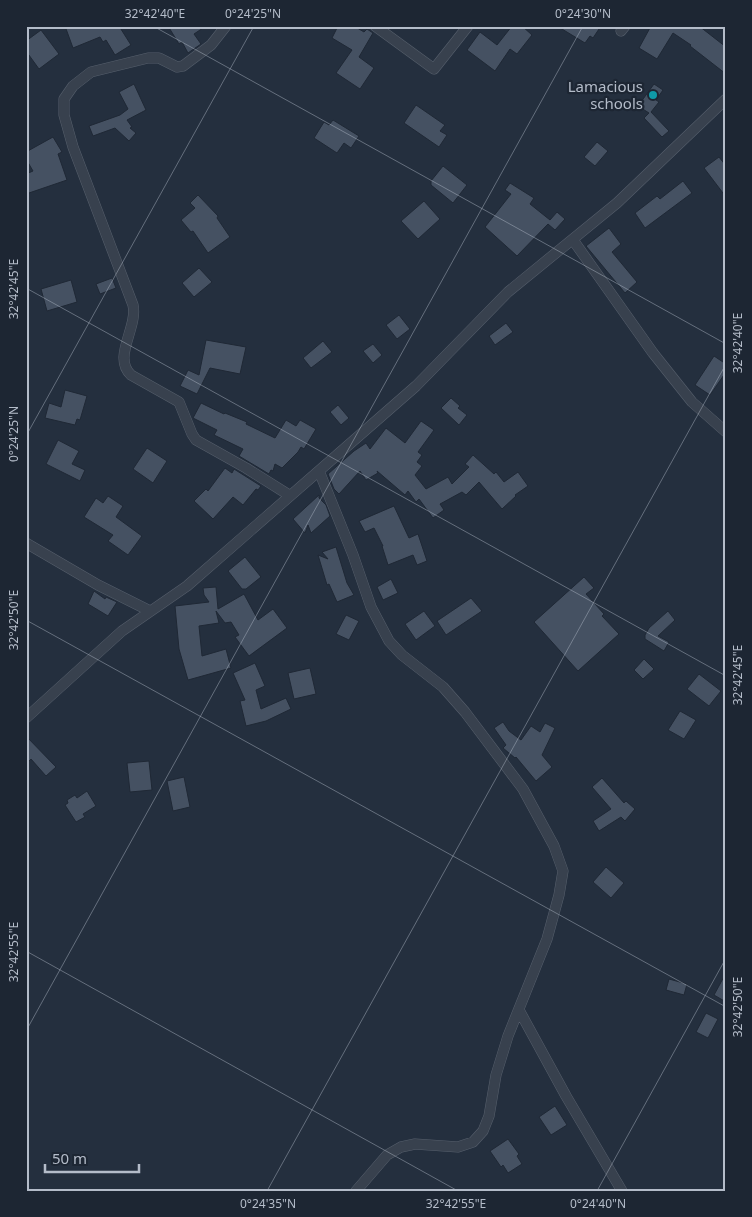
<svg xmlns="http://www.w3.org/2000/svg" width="752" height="1217" font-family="'Noto Sans',sans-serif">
	<rect width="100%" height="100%" fill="#242f3e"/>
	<!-- building -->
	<path fill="#455162" stroke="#1f2835" d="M65,26H119L131,45L115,55L106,40L103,42L100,37L73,48Z
		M168,26H206L194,34L201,44L188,53L182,42L179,44Z
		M338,26H354L364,32L367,29L373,33L359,57L374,68L360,89L336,73L352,50L332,38Z
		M512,26H522L532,35L517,54L510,49L495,71L467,50L480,32L497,45Z
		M557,26H601L593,38L590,36L585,43Z
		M651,26H699L726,47V74L690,46L691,45L673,33L657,59L639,48Z
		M41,30L59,54L39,69L26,51V41Z
		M134,84L146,110L127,120L132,127L130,128L136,133L129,141L115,128L93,136L89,126L120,115L128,109L119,92Z
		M654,84L663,90L656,100L659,102L651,112L669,131L662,137L644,118L649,113L638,106Z
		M416,105L445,125L440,131L447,135L439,147L404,123Z
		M333,120L359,136L351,148L344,143L337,153L314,138L324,122L329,125Z
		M53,137L62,152L58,154L67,180L26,194V174L33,171L26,159V152Z
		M597,142L608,151L595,166L584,157Z
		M719,157L726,166V197L704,168Z
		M443,166L467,185L453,203L431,185V181Z
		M683,181L692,193L645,228L635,213L657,196L660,199Z
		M510,183L534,198L530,204L550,220L557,212L565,219L555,230L548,224L517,256L485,227L511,194L505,190Z
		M198,195L218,216L217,218L230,237L208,253L193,231L191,232L181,220L195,208L190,203Z
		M424,201L440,219L418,239L401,221Z
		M609,228L621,244L612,252L637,282L625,293L586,246Z
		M199,268L212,282L194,297L182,283Z
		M112,278L116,288L100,294L96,284Z
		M71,280L77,302L47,311L41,289Z
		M399,315L410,329L397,339L386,325Z
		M506,323L513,332L495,345L489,336Z
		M206,340L246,347L240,374L210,368L197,394L180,386L188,370L199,375Z
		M323,341L332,352L311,368L303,358Z
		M373,344L382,355L373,363L363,351Z
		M714,356L726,364V372L710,395L695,385Z
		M65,390L87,396L80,420L77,419L75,425L45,418L49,403L61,407Z
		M451,398L460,406L458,408L467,415L459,425L441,408Z
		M201,403L224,414L225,413L247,422L246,424L275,438L286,420L296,426L300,420L316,429L304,449L301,447L298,452L282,468L275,464L273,471L271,470L269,474L239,456L243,449L214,435L217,430L193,418Z
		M338,405L349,418L341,425L330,412Z
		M421,421L434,430L418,452L422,455L417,462L422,466L415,475L426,489L448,477L452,484L469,467L465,464L473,455L494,474L496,472L504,482L518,472L528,486L515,495L516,496L502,509L479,482L466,495L462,492L440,504L444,510L433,518L419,499L416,502L408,491L405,495L377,471L378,473L366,480L360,471L339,494L334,489L328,474L354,451L366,443L370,449L386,428L405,443Z
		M58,440L79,451L72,464L85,470L80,481L46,464Z
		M147,448L167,461L153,483L133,469Z
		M225,468L232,473L234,469L261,486L258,490L256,489L243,505L233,497L213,519L194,501L206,489L208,491Z
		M319,495V498L326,505L330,516L311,533L308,525L305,533L293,519Z
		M108,496L123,506L116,517L142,536L128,555L108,541L113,535L84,517L96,498L103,503Z
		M394,506L409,538L418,534L427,561L417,565L413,555L388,565L382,546H383L374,528L365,532L359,521Z
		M336,547L347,583L354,595L337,602L329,584L327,585L318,555L328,559L322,552Z
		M245,557L261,577L246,589H242L228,571Z
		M584,577L594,588L586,594L604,614L602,616L619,634L578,671L534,622Z
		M391,579L398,593L383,600L377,587Z
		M216,587L218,609L244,594L258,620L273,609L287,628L249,656L235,637L239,635L231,622L225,623L216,611L219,623L199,626L202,656L226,649L231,668L188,680L179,649L175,606L209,602L204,595L203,588Z
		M94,591L105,599L106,597L117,602L108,616L88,604Z
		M471,598L482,611L446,635L437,621Z
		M424,611L435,626L416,640L405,624Z
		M668,611L675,620L658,636L669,642L664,651L645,639V635L649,628Z
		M346,615L359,621L349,640L336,634Z
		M644,659L654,669L643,679L634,670Z
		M255,663L265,686L256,690L261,709L286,698L291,709L266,721L246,726L240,701L245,700L233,673Z
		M310,668L316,694L294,699L288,673Z
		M699,674L721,691L709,706L687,689Z
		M680,711L696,720L684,739L668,730Z
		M503,722L509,731L521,740L531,726L540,732L545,723L555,728L542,755L552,767L536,781L516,757L515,758L503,748L506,745L494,728Z
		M26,736L56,767L46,776L31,759L26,764Z
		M149,761L152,790L130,792L127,763Z
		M184,777L190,807L173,811L167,781Z
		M602,778L624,803L626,801L635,809L625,821L621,817L599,831L593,821L611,809L592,787Z
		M87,791L96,806L83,814L85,817L76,822L65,805L68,803L67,800L75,795L77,798Z
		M606,867L624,883L611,898L593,882Z
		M726,973V1002L714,995Z
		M669,979L687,984L684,995L666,990Z
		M706,1013L718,1019L708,1038L696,1032Z
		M555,1106L567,1125L551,1135L539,1117Z
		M508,1139L519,1154L517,1156L522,1164L508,1173L503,1165L501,1167L490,1151Z"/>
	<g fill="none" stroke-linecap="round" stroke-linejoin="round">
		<defs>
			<path id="minor" d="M226,26L211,45L183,66L177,67L159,58H148L91,72L73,86L64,99V115L73,147L133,305C138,328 112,357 131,375L179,402L192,434L196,440L246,468L289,495
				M375,26L434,69L468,26
				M621,31L625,26
				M573,240L653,353L692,402L726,432
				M319,471L353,555L371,607L389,641L402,655L443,687L465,712L523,789L554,846L563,871L559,895L547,939L508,1036L496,1075L489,1116L483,1131L473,1142L458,1147L415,1144L401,1147L387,1155L356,1191
				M26,543L98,585L150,611
				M26,718L122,631L187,586L416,386L508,292L617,203L726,99
				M519,1010L566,1096L622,1191"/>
		</defs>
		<!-- minor casing -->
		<use href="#minor" stroke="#565f6c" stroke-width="11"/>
		<!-- minor -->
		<use href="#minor" stroke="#38414e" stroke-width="10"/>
	</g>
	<!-- ticks -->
	<path fill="none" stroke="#b4bcc9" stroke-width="1" stroke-opacity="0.45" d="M153,26L726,344M26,288L726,676M26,436L254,26M26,620L726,1007M26,951L458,1191M26,1031L583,26M267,1191L726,364M597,1191L726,958"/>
	<!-- markers -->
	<circle fill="#0f9aa8" stroke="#1d2633" stroke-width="2" cx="653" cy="95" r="5"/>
	<g text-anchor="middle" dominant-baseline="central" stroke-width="4.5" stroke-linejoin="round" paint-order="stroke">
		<!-- poi labels -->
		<g font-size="15" fill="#b4bcc9" stroke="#1d2633" text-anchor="end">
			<text x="643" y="86">Lamacious<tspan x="643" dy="17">schools</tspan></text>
		</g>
	</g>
	<!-- border -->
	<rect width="752" height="1217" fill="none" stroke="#1d2633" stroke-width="55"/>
	<!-- scale -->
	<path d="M45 1164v8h94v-8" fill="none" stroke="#b4bcc9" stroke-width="2.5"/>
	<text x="52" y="1164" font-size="15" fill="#b4bcc9" stroke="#1d2633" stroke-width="4" paint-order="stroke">50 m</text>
	<rect x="28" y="28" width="696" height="1162" fill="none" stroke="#b4bcc9" stroke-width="2"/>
	<g font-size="12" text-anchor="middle" fill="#b4bcc9">
		<text x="155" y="18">32°42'40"E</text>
		<text x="253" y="18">0°24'25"N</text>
		<text x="583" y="18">0°24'30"N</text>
		<text transform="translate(14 289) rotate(-90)" y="4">32°42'45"E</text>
		<text transform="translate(738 343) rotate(-90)" y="4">32°42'40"E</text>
		<text transform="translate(14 434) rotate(-90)" y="4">0°24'25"N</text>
		<text transform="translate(14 620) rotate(-90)" y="4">32°42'50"E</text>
		<text transform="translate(738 675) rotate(-90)" y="4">32°42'45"E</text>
		<text transform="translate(14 952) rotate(-90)" y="4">32°42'55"E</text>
		<text transform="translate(738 1007) rotate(-90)" y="4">32°42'50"E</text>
		<text x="268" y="1208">0°24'35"N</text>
		<text x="456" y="1208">32°42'55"E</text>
		<text x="598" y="1208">0°24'40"N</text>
	</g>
</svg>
